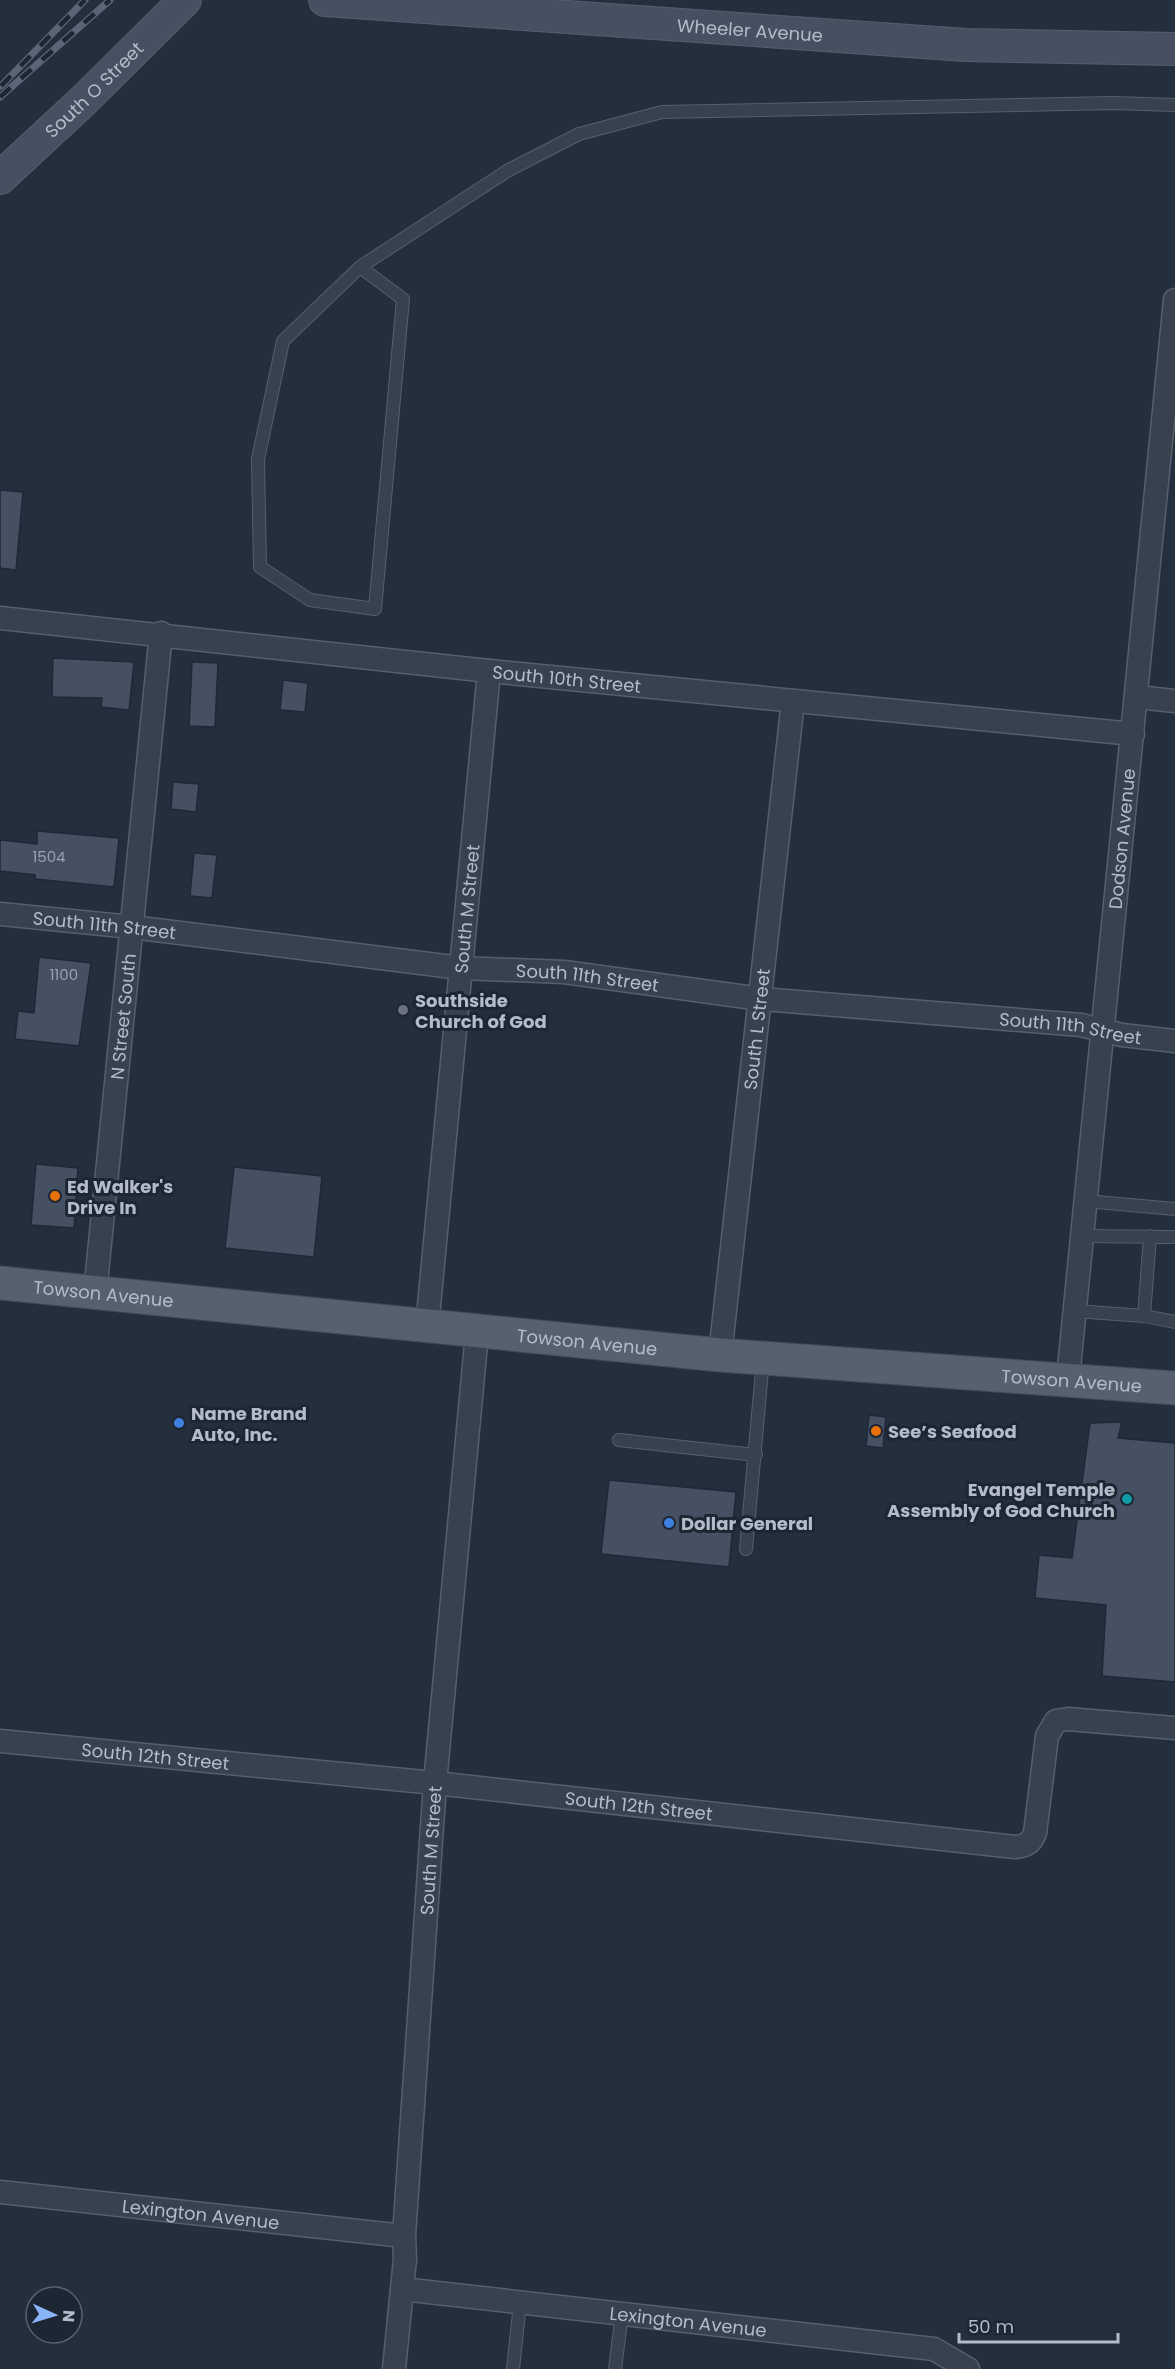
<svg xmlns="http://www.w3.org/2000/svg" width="1175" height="2369" font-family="Poppins,sans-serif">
	<rect width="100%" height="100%" fill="#242f3e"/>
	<!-- building -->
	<path fill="#455162" stroke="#1f2835" stroke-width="1.5" d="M0,490L23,492L16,570L0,568Z
		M53,658L134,662L129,710L101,707L102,698L52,697Z
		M192,662L218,663L215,727L189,726Z
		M283,680L308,683L305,712L280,710Z
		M173,782L199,784L196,812L171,809Z
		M37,831L119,838L114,887L35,879V875L0,871V840L37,844Z
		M194,853L217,855L212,898L190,896Z
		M39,957L91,963L79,1046L15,1039L18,1011L34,1013Z
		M36,1164L78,1168L74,1228L31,1225Z
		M234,1167L322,1176L314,1257L225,1248Z
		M869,1415L886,1417L883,1448L866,1446Z
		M1122,1422L1118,1438L1175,1443V1682L1102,1676L1106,1605L1035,1598L1039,1555L1072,1558L1090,1423Z
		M609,1480L736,1492L729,1567L601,1554Z"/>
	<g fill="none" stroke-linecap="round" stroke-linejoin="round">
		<defs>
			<path id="lane" d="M360,267L403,299L375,609L310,600L260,567L258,459L283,341L360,267L507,171L579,134L662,112L1113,103L1175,105
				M1086,1201L1175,1209
				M1082,1236L1175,1237
				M1075,1311L1144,1316L1175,1322
				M1144,1316L1150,1236
				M619,1440L756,1455
				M746,1549L763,1359
				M513,2369L520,2303
				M615,2369L622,2314"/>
			<g id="street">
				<path id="s1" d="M0,618L489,671L1133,734"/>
				<path d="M1137,697L1175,701"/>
				<path id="s2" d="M0,914L132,927L461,968L564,972L761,999L1081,1025L1122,1035L1175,1041"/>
				<path id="s3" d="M95,1293L161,633"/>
				<path id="s4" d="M427,1327L489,671"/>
				<path id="s5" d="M720,1355L793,701"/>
				<path id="s6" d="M1068,1378L1175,300"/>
				<path id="s7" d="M0,1741L435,1783L1015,1847C1026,1846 1031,1843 1035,1833L1047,1736L1056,1721L1068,1719L1175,1728"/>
				<path id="s8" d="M0,2192L404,2236"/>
				<path id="s9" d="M402,2289L934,2349L968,2369"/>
				<path id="s10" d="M394,2369L405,2259L404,2236L435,1783L477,1333"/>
			</g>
			<g id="secondary">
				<path id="s11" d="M325,0L966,45L1175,49"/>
				<path id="s12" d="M0,178L82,102L185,0"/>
			</g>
			<g id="primary">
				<path id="s13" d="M0,1283L720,1355L1175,1388"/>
			</g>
		</defs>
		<!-- lane casing -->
		<use href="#lane" stroke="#565f6c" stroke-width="14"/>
		<!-- street casing -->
		<use href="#street" stroke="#565f6c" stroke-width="25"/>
		<!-- secondary casing -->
		<use href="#secondary" stroke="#565f6c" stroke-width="34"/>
		<!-- primary casing -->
		<use href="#primary" stroke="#414a57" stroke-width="35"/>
		<!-- lane -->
		<use href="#lane" stroke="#38414e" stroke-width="12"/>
		<!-- street -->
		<use href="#street" stroke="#38414e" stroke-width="22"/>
		<!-- secondary -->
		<use href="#secondary" stroke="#465061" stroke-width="32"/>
		<!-- primary -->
		<use href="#primary" stroke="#56606e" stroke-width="33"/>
		<defs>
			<path id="rail" d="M1,86L85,0
				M0,97L110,0"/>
		</defs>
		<!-- rail casing -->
		<use href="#rail" stroke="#5a6575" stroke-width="7"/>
		<!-- rail -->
		<use href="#rail" stroke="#1d2633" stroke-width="4.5" stroke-dasharray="14" stroke-linecap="butt"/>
	</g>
	<!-- markers -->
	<circle fill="#6b7280" stroke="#1d2633" stroke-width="2" cx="403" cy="1010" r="6"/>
	<g fill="#e8710a" stroke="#1d2633" stroke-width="2">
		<circle cx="55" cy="1196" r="6"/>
		<circle cx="876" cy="1431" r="6"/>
	</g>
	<g fill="#3f7fe0" stroke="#1d2633" stroke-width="2">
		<circle cx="179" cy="1423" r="6"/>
		<circle cx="669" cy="1523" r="6"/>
	</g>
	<circle fill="#0f9aa8" stroke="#1d2633" stroke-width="2" cx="1127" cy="1499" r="6"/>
	<g text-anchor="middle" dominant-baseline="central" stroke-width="6" stroke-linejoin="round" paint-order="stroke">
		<!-- number labels -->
		<g font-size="15" fill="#98a1af">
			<text x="49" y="856">1504</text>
			<text x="64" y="974">1100</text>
		</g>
		<!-- street labels -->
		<g font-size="18" fill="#b4bcc9" stroke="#1d2633">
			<text stroke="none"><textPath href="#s11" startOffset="426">Wheeler Avenue</textPath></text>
			<text stroke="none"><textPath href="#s12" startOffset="129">South O Street</textPath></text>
			<text stroke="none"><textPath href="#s1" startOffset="570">South 10th Street</textPath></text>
			<text stroke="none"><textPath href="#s6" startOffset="542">Dodson Avenue</textPath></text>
			<text stroke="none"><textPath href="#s4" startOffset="420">South M Street</textPath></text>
			<text stroke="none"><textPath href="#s2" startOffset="105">South 11th Street</textPath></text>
			<text stroke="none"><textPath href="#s2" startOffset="591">South 11th Street</textPath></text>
			<text stroke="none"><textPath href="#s3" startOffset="278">N Street South</textPath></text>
			<text stroke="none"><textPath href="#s5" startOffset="328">South L Street</textPath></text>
			<text stroke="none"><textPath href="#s2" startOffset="1077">South 11th Street</textPath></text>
			<text stroke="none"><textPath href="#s13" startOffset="104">Towson Avenue</textPath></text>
			<text stroke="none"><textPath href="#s13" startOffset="590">Towson Avenue</textPath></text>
			<text stroke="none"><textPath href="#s13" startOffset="1076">Towson Avenue</textPath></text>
			<text stroke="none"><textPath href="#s7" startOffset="156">South 12th Street</textPath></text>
			<text stroke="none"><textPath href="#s7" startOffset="642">South 12th Street</textPath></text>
			<text stroke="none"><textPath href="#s10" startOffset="520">South M Street</textPath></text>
			<text stroke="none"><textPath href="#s8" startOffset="202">Lexington Avenue</textPath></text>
			<text stroke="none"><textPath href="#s9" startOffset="288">Lexington Avenue</textPath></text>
		</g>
		<!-- poi labels -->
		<g font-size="18" font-weight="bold" fill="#b4bcc9" stroke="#1d2633" text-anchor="start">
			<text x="415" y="1000">Southside<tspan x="415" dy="21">Church of God</tspan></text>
			<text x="67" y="1186">Ed Walker's<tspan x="67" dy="21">Drive In</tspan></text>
			<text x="191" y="1413">Name Brand<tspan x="191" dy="21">Auto, Inc.</tspan></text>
			<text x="888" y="1431">See’s Seafood</text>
			<text x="1115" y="1489" text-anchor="end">Evangel Temple<tspan x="1115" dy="21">Assembly of God Church</tspan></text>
			<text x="681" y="1523">Dollar General</text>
		</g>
	</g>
	<!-- north arrow -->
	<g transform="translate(54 2315) rotate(94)"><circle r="28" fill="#1d2633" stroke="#59626f" stroke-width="1.5"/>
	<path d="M0-4.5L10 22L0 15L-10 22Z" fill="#8ab4f8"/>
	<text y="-9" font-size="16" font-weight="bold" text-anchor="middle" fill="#b4bcc9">N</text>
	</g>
	<!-- scale -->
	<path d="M959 2333v9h159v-9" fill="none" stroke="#b4bcc9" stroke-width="3"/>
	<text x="968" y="2333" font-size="18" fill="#b4bcc9" stroke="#1d2633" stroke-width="4.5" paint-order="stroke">50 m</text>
</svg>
